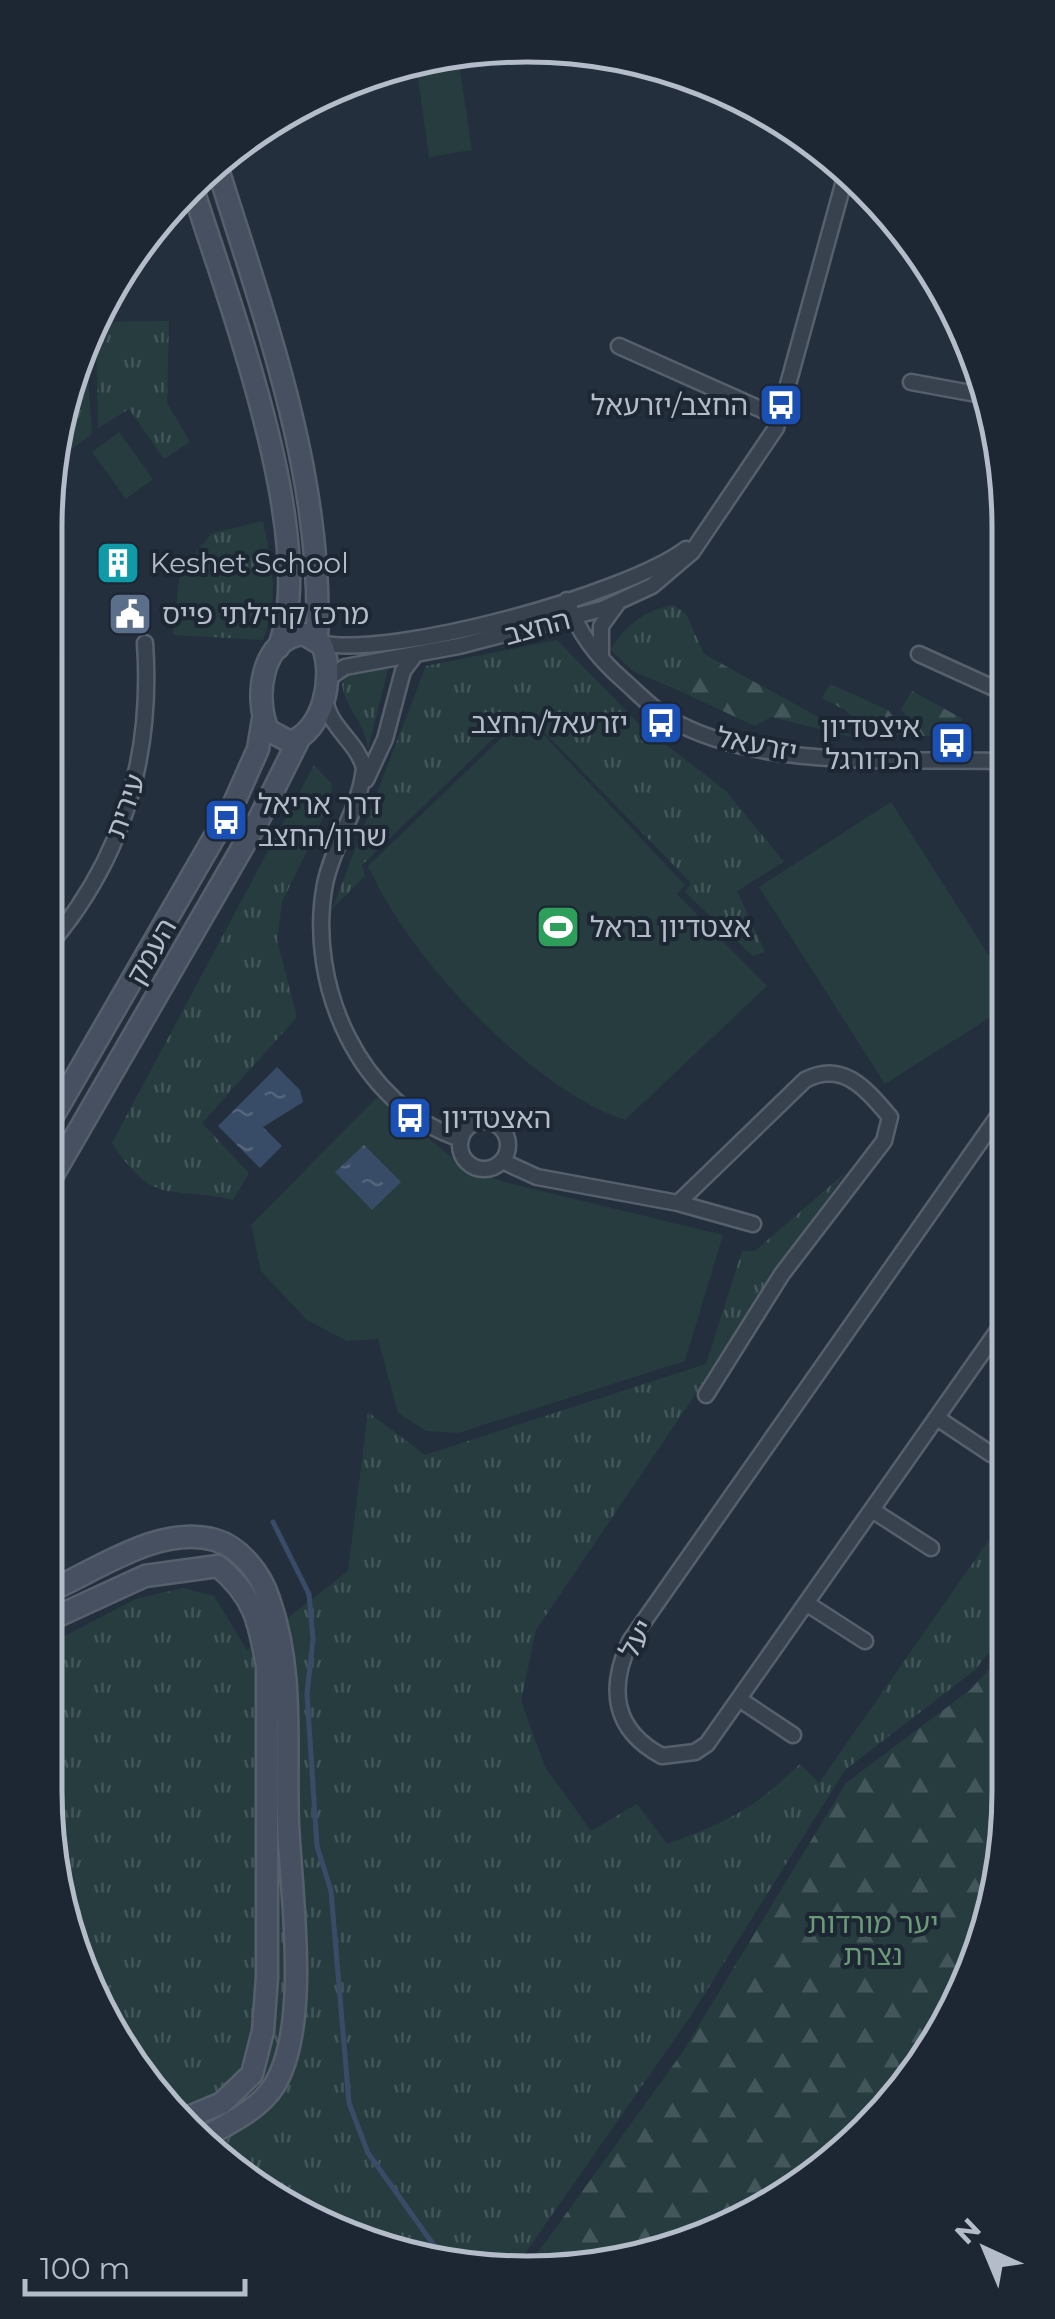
<svg xmlns="http://www.w3.org/2000/svg" width="1055" height="2319" font-family="Montserrat,'Noto Sans Hebrew',sans-serif">
	<defs>
		<pattern id="grass-tufts" width="24" height="20" patternUnits="userSpaceOnUse" patternTransform="scale(2.5)"><rect width="24" height="20" fill="#263c3f"/><path d="M3 7l-1-3M5 7V3M7 7l1-3M15 17l-1-3M17 17v-4M19 17l1-3" fill="none" stroke="#435659"/></pattern>
		<pattern id="forest-firs" width="22" height="20" patternUnits="userSpaceOnUse" patternTransform="scale(2.5)"><rect width="22" height="20" fill="#263c3f"/><path d="M5 1l3.5 6h-7zM16 11l3.5 6h-7z" fill="#435659"/></pattern>
		<pattern id="water-ripples" width="26" height="14" patternUnits="userSpaceOnUse" patternTransform="scale(2.5)"><rect width="26" height="14" fill="#394c67"/><path d="M2 4q2-2 4 0t4 0M15 11q2-2 4 0t4 0" fill="none" stroke="#53647b"/></pattern>
	</defs>
	<rect width="100%" height="100%" fill="#242f3e"/>
	<!-- grass -->
	<path fill="url(#grass-tufts)" d="M169,321L167,403L190,442L164,459L129,409L98,428L96,322Z
		M85,338L92,434L58,459L82,343Z
		M263,521C272,565 280,597 263,640L173,635L180,573L212,533Z
		M674,605L686,614L704,654L684,693L633,671L611,650C623,626 647,609 674,605Z
		M557,640L639,724L726,791L784,862L737,891L765,952L753,956L685,892L691,883L523,710L362,865L365,876L332,909L426,666Z
		M388,669L368,750C366,723 345,709 342,684L349,673Z
		M314,765L332,784L331,801L282,902L277,940L297,1017L202,1123L249,1173L233,1200C169,1185 155,1208 112,1143Z
		M845,1173L536,1630L521,1701L545,1767L591,1831L637,1804L667,1844C728,1822 753,1809 800,1764L819,1783L1009,1511V1627L975,1670L845,1770L690,2017L517,2265H434L287,2210L164,2109L71,1947L45,1791V1646L136,1599L183,1588L214,1596L247,1650L348,1571L368,1412L425,1455L706,1364L742,1251H755Z"/>
	<!-- forest -->
	<path fill="url(#forest-firs)" d="M704,654L856,738L771,717L755,726L684,693Z
		M830,684L888,710L908,735L870,734L845,710L822,698Z
		M912,691L963,719L949,736H921L901,709Z
		M1010,1646V1792L973,1976L891,2109L768,2210L621,2265H529L682,2053L846,1783L970,1690Z"/>
	<!-- pitch -->
	<path fill="#263c3f" d="M459,64L472,150L429,157L417,71Z
		M119,432L153,479L126,499L92,452Z
		M525,715L685,885L677,894L767,986L625,1120C531,1089 408,957 368,866Z
		M891,802L1007,984L1008,1006L885,1084L759,887Z
		M377,1097L465,1168L505,1182L723,1235L685,1361L458,1433L426,1431L398,1413L378,1339L347,1341L307,1320L261,1271L251,1225Z"/>
	<!-- water -->
	<path fill="url(#water-ripples)" d="M277,1067L300,1090L303,1102L263,1127L282,1146L260,1168L218,1126Z
		M364,1145L401,1182L372,1210L335,1172Z"/>
	<g fill="none" stroke-linecap="round" stroke-linejoin="round">
		<!-- stream -->
		<path stroke="#394c67" stroke-width="5" d="M273,1522L309,1594L313,1639L307,1694L317,1846L331,1891L349,2103L368,2153L448,2265"/>
		<defs>
			<path id="street" d="M619,346L778,417
				M911,382L987,396
				M567,600C578,633 597,657 623,680C638,693 652,709 670,719C759,771 906,758 1007,761
				M320,643C392,659 626,594 686,549
				M919,654L1007,694
				M601,656V626L617,604
				M327,679L345,667L459,646L602,609L652,586L692,552L776,428L847,170
				M325,698C328,727 357,741 364,768C360,809 333,844 325,884C306,984 359,1106 461,1139
				M366,780L385,739L403,671L416,654
				M45,950C122,862 153,758 145,643
				M1008,1102L630,1641C608,1689 613,1730 662,1756L695,1752L707,1744L1008,1316
				M460 1145a24 24 0 1 1 48 0a24 24 0 1 1-48 0Z
				M502,1161L537,1177L678,1203L753,1224
				M678,1203L805,1080C843,1060 866,1089 890,1117L884,1141L782,1274L706,1395
				M937,1418L991,1454
				M872,1510L931,1548
				M806,1603L865,1641
				M739,1699L793,1735"/>
			<path id="secondary" d="M217,166C265,320 324,477 317,640
				M191,183C225,292 322,543 278,648
				M304,634L322,645C335,675 324,731 290,742L268,730C254,698 261,638 304,634Z
				M45,1130L234,803L258,749L263,719
				M45,1189L260,817L299,739
				M45,1593C95,1572 158,1524 215,1540C240,1547 261,1574 269,1599C295,1673 285,1747 288,1824C291,1893 311,2026 274,2086C258,2111 225,2125 201,2139
				M45,1622L145,1576L218,1566C254,1596 259,1621 267,1666V1977L263,2031L252,2074L222,2103L179,2121"/>
		</defs>
		<!-- street casing -->
		<use href="#street" stroke="#565f6c" stroke-width="19"/>
		<!-- secondary casing -->
		<use href="#secondary" stroke="#565f6c" stroke-width="25"/>
		<!-- street -->
		<use href="#street" stroke="#38414e" stroke-width="14"/>
		<!-- secondary -->
		<use href="#secondary" stroke="#465061" stroke-width="20"/>
	</g>
	<!-- icons -->
	<defs>
		<symbol id="bus-square" viewBox="-11 -11 22 22"><rect x="-9" y="-9" width="18" height="18" rx="4" fill="#1a4fb4" stroke="#1d2633"/><path d="M-5-6H5V4H4V6H2V4H-2V6H-4V4H-5ZM-3.5-4V0h7V-4ZM-3.5 1.2v1.5H-2V1.2ZM2 1.2v1.5H3.5V1.2Z" fill="#fff"/></symbol>
		<symbol id="building-square" viewBox="-11 -11 22 22"><rect x="-9" y="-9" width="18" height="18" rx="4" fill="#0f9aa8" stroke="#1d2633"/><path d="M-4-6H4V6H1V3H-1V6H-4ZM-2.5-4.3h1.7v1.8h-1.7ZM.8-4.3h1.7v1.8H.8ZM-2.5-1h1.7V.8h-1.7ZM.8-1h1.7V.8H.8Z" fill="#fff"/></symbol>
		<symbol id="civic-square" viewBox="-11 -11 22 22"><rect x="-9" y="-9" width="18" height="18" rx="4" fill="#5c6f8a" stroke="#1d2633"/><path d="M-.6-6.5H3V-4.5H.6V-3L4-1V1h2V6H-6V1h2V-1L-.6-3ZM-1.2 2.5V6h2.4V2.5Z" fill="#fff"/></symbol>
		<symbol id="stadium-square" viewBox="-11 -11 22 22"><rect x="-9" y="-9" width="18" height="18" rx="4" fill="#2e9e5b" stroke="#1d2633"/><path d="M0-5a6.5 5 0 1 0 0 10a6.5 5 0 1 0 0-10ZM-3.5-1.8h7v3.6h-7Z" fill="#fff"/></symbol>
	</defs>
	<g fill-rule="evenodd">
		<use href="#bus-square" x="756" y="380" width="50" height="50"/>
		<use href="#building-square" x="93" y="538" width="50" height="50"/>
		<use href="#civic-square" x="105" y="589" width="50" height="50"/>
		<use href="#bus-square" x="636" y="698" width="50" height="50"/>
		<use href="#bus-square" x="927" y="718" width="50" height="50"/>
		<use href="#bus-square" x="201" y="795" width="50" height="50"/>
		<use href="#stadium-square" x="533" y="902" width="50" height="50"/>
		<use href="#bus-square" x="385" y="1093" width="50" height="50"/>
	</g>
	<g text-anchor="middle" dominant-baseline="central" stroke-width="8" stroke-linejoin="round" paint-order="stroke">
		<!-- poi labels -->
		<g font-size="28" fill="#b4bcc9" stroke="#1d2633" text-anchor="start">
			<text x="748" y="405" text-anchor="end">החצב/יזרעאל</text>
			<text x="150" y="563">Keshet School</text>
			<text x="162" y="614">מרכז קהילתי פייס</text>
			<text x="628" y="723" text-anchor="end">יזרעאל/החצב</text>
			<text x="920" y="727" text-anchor="end">איצטדיון<tspan x="920" dy="32">הכדורגל</tspan></text>
			<text x="258" y="804">דרך אריאל<tspan x="258" dy="32">שרון/החצב</tspan></text>
			<text x="590" y="927">אצטדיון בראל</text>
			<text x="442" y="1118">האצטדיון</text>
		</g>
		<!-- street labels -->
		<g font-size="28" fill="#b4bcc9" stroke="#1d2633">
			<text transform="translate(537 627) rotate(-15)">החצב</text>
			<text transform="translate(757 744) rotate(11)">יזרעאל</text>
			<text transform="translate(125 806) rotate(-70)">עירית</text>
			<text transform="translate(151 951) rotate(-60)">העמק</text>
			<text transform="translate(636 1639) rotate(-60)">יעל</text>
		</g>
		<!-- park labels -->
		<g font-size="28" fill="#6b9a76" stroke="#1d2633">
			<text x="873" y="1923">יער מורדות<tspan x="873" dy="32">נצרת</tspan></text>
		</g>
	</g>
	<!-- crop -->
	<path d="M0 0H1055V2319H0ZM527 62H527A465 465 0 0 1 992 527V1791A465 465 0 0 1 527 2256H527A465 465 0 0 1 62 1791V527A465 465 0 0 1 527 62Z" fill="#1d2633" fill-rule="evenodd"/>
	<path fill="none" stroke="#b4bcc9" stroke-width="5" d="M527 62H527A465 465 0 0 1 992 527V1791A465 465 0 0 1 527 2256H527A465 465 0 0 1 62 1791V527A465 465 0 0 1 527 62Z"/>
	<!-- north arrow -->
	<g transform="translate(985 2249) rotate(316)" stroke="#1d2633" stroke-width="8" paint-order="stroke">
	<path d="M0-8L18 38L0 25L-18 38Z" fill="#b4bcc9"/>
	<text y="-15" font-size="28" font-weight="bold" text-anchor="middle" fill="#b4bcc9">N</text>
	</g>
	<!-- scale -->
	<path d="M25 2279v15h220v-15" fill="none" stroke="#b4bcc9" stroke-width="5"/>
	<text x="40" y="2279" font-size="30" fill="#b4bcc9" stroke="#1d2633" stroke-width="8" paint-order="stroke">100 m</text>
</svg>
